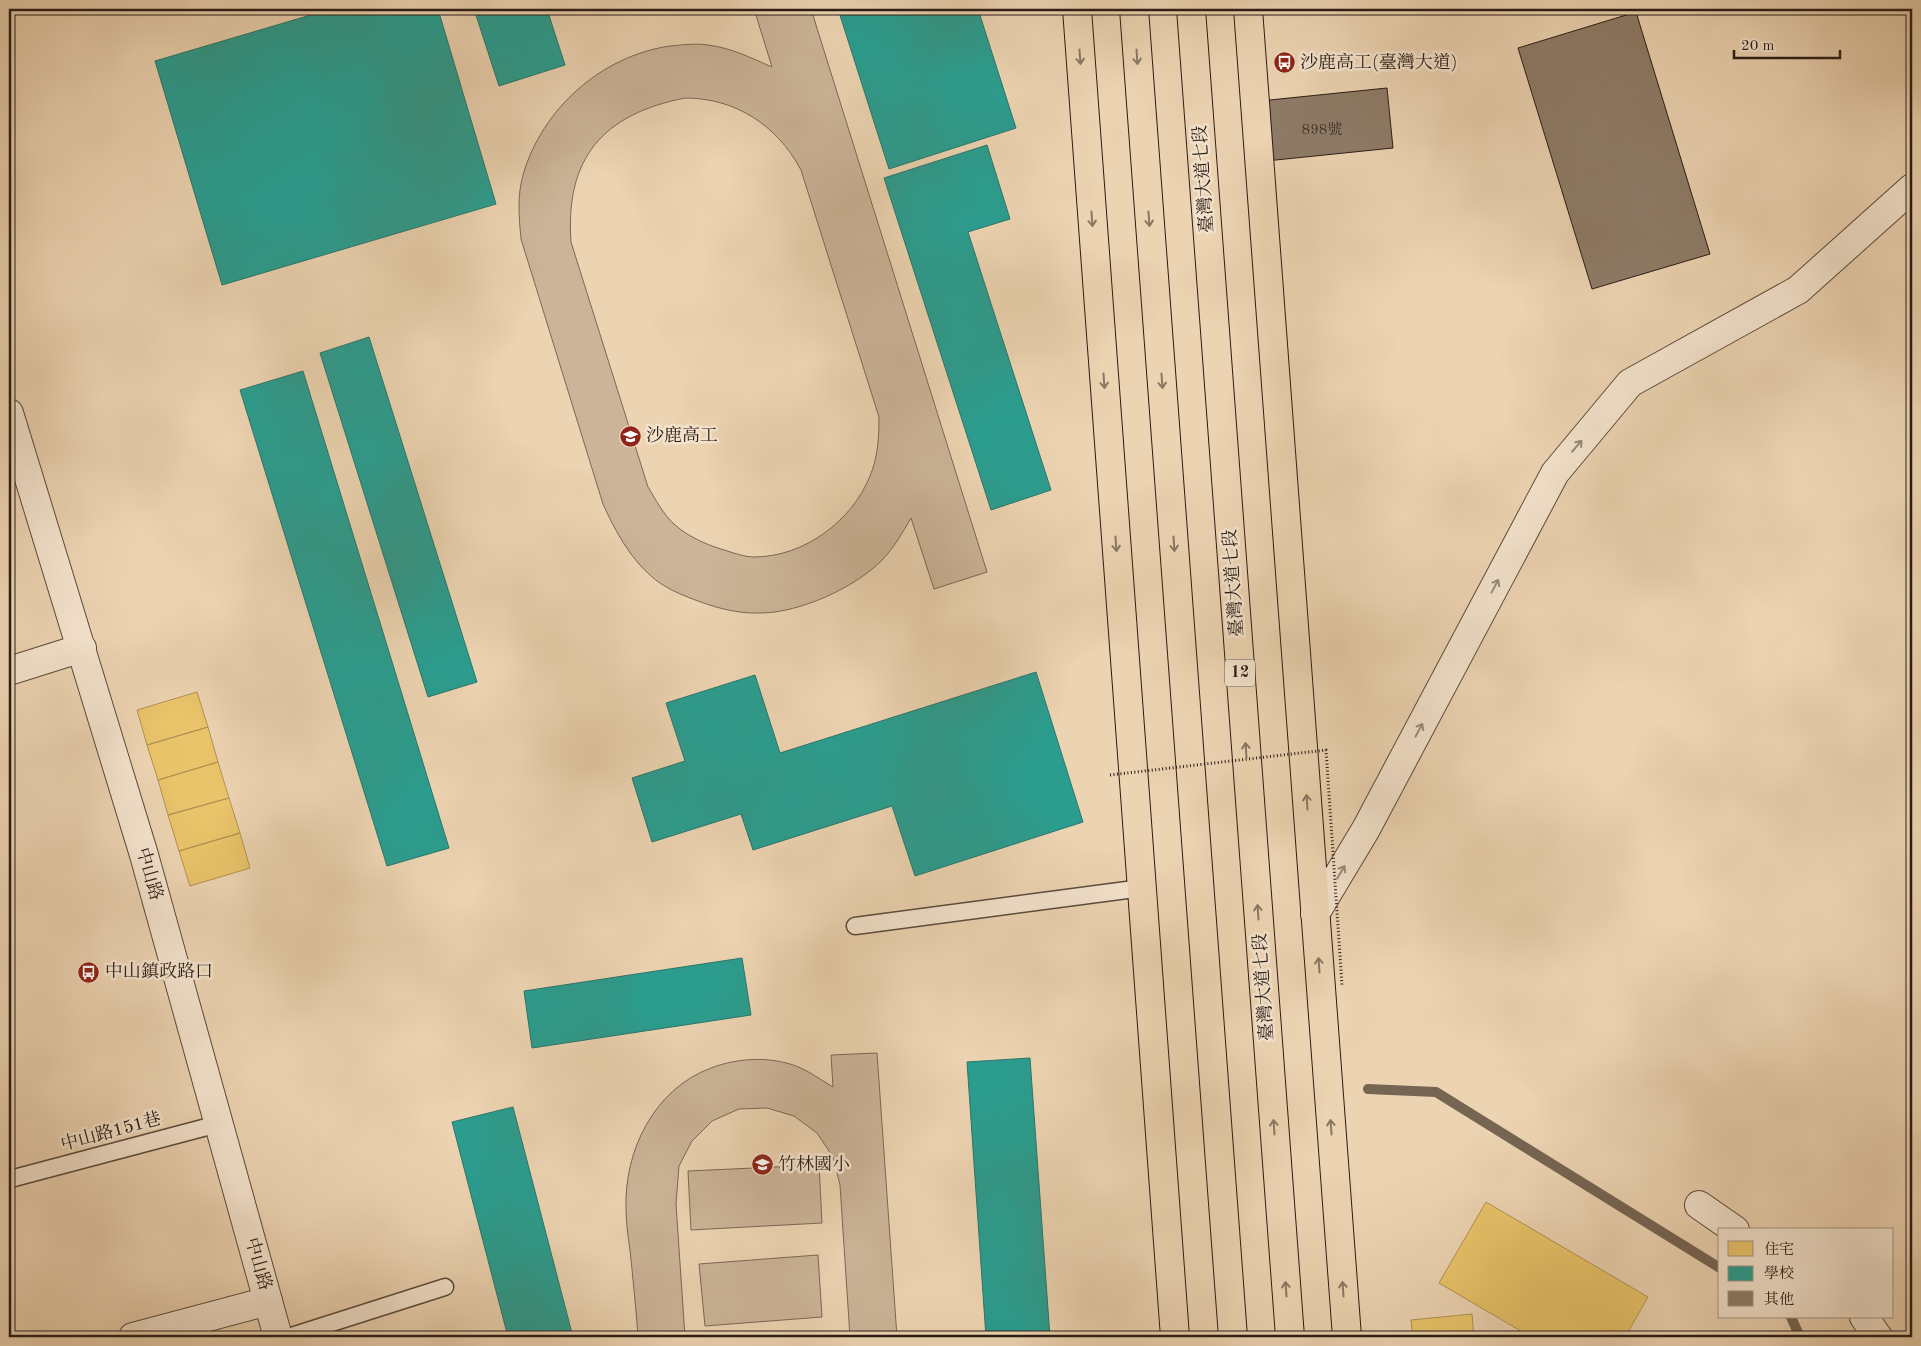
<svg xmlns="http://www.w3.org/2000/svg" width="1921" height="1346" font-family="'Old Standard TT','Noto Serif TC',serif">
	<rect width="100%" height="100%" fill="#ecd3b1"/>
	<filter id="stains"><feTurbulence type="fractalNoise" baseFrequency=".004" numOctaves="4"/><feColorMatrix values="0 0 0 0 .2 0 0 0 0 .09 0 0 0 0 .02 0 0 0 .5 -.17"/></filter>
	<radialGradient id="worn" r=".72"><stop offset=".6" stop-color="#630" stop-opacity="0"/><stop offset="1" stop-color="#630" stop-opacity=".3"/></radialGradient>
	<!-- green -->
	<path fill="#cbb497" stroke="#7a6856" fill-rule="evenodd" d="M766,9H811L987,572L934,589L911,518C903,532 895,546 883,559C857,587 799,613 761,613C736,614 713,607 690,598C677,593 662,586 651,576C630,558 614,529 603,504L521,239C519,218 517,196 523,175C542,109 601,56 670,46C682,45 696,43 708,45C732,48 751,58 772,67L755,12ZM685,98C735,98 777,125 801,170L879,417C879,437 878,457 870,476C852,521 804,557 754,557C744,557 731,552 721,549C705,544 687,536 674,524C663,514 656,500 648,487L571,242C565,158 603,114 685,98Z
		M877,1053L897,1337H850L840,1185L833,1157L817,1133L794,1116L767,1108L739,1109L712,1121L692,1141L679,1166L676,1204L685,1337H638C636,1308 633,1279 630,1250C628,1236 626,1222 626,1209C624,1151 654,1089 711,1068C737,1058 769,1056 796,1066C809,1071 821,1080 833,1087L831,1055Z
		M819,1165L822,1223L691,1230L688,1171Z
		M818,1255L822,1317L705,1326L699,1264Z"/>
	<!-- homes -->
	<path fill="#e9c46a" stroke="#af9251" d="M197,692L208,727L147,745L137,710Z
		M208,727L218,762L158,780L147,745Z
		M218,762L229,798L168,815L158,780Z
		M229,798L240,833L179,851L168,815Z
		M240,833L250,868L190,886L179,851Z
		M1486,1202L1648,1297L1625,1337H1531L1439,1283Z
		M1472,1314L1474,1337H1413L1411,1320Z"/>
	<!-- schools -->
	<path fill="#2a9d8f" stroke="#2a766b" d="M331,9H438L496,204L222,285L155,61Z
		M474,9H547L565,65L499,86Z
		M838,9H978L1016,128L889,169Z
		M987,145L1010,219L968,232L1051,490L991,510L884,178Z
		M369,337L477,682L428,697L320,353Z
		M303,371L449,848L387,866L240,390Z
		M1036,672L1083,822L915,876L892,806L753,850L741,814L652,842L632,778L685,761L666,703L755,675L780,753Z
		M742,958L751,1015L532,1048L524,991Z
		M1030,1058L1050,1337H986L967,1062Z
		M513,1107L573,1337H508L452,1122Z"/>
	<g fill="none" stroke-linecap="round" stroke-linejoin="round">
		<!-- stream -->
		<path stroke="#766553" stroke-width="10" d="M1368,1089L1436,1092L1720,1268
			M1791,1317L1800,1337"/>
	</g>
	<!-- building -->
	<path fill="#8e7b67" stroke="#291c16" d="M1636,12L1710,254L1592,289L1518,48Z
		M1387,88L1393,148L1266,161L1260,101Z"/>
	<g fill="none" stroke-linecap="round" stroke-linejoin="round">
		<defs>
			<path id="service" d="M855,926L1142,888
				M14,1178L218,1124
				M288,1337L445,1287"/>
			<path id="minor" d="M9,671L82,648
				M1315,914L1366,829L1555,473L1630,383L1798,290L1912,188
				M1699,1205L1735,1230
				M1864,1317L1878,1337
				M133,1337L268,1301"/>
			<path id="tertiary" d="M9,413L144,855L278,1337"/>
			<path id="primary" d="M1077,9L1175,1337
				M1134,9L1233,1337
				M1191,9L1290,1337
				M1248,9L1347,1337"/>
		</defs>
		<!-- service casing -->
		<use href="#service" stroke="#5a4a3d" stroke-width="19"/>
		<!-- minor casing -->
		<use href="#minor" stroke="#5a4a3d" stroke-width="30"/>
		<!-- tertiary casing -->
		<use href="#tertiary" stroke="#5a4a3d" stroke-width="30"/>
		<!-- primary casing -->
		<use href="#primary" stroke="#291c16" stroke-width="30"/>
		<!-- service -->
		<use href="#service" stroke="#f3e2cc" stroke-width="16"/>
		<!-- minor -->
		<use href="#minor" stroke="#f3e2cc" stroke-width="28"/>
		<!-- tertiary -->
		<use href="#tertiary" stroke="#f3e2cc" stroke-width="28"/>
		<!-- primary -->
		<use href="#primary" stroke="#ecd3b1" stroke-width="28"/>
		<!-- path-bridge -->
		<path stroke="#291c16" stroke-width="3" stroke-dasharray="1 2.5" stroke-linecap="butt" d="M1110,775L1326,750L1342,985"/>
	</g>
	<!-- one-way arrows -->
	<defs><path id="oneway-shaft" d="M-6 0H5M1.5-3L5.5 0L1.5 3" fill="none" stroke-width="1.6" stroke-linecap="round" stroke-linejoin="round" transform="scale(1.25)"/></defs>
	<g stroke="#8a7864">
		<use href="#oneway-shaft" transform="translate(1080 57) rotate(86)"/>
		<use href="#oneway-shaft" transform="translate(1137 57) rotate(86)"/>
		<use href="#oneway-shaft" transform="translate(1092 219) rotate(86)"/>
		<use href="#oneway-shaft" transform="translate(1149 219) rotate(86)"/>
		<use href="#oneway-shaft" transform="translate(1104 381) rotate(86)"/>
		<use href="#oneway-shaft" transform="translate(1162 381) rotate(86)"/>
		<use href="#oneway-shaft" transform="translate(1116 544) rotate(86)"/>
		<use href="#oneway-shaft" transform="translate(1174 544) rotate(86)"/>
		<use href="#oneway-shaft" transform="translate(1246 750) rotate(-94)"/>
		<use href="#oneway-shaft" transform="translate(1307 802) rotate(-94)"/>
		<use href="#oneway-shaft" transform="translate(1258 912) rotate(-94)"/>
		<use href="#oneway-shaft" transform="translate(1319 965) rotate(-94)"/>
		<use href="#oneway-shaft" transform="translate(1274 1127) rotate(-94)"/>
		<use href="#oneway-shaft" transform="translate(1331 1127) rotate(-94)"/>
		<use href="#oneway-shaft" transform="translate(1286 1289) rotate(-94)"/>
		<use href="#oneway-shaft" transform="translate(1343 1289) rotate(-94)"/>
	</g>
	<g stroke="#98897a">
		<use href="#oneway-shaft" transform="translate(1577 446) rotate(-50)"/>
		<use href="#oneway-shaft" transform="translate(1495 586) rotate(-62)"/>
		<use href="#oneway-shaft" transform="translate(1419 730) rotate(-62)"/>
		<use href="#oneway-shaft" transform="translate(1341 872) rotate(-59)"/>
	</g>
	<!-- icons -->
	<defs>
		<symbol id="bus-disc" viewBox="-11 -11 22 22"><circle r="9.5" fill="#8f2418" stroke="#f3e2cc"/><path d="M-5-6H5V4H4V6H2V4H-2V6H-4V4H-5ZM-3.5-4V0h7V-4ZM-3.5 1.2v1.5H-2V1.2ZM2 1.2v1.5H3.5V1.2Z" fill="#fff"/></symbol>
		<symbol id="school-disc" viewBox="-11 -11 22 22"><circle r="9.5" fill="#8f2418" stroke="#f3e2cc"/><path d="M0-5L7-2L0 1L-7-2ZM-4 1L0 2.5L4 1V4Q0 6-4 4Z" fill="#fff"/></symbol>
	</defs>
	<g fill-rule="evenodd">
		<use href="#bus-disc" x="1272" y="50" width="25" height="25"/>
		<use href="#school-disc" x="618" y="424" width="25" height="25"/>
		<use href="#bus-disc" x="76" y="960" width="25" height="25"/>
		<use href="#school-disc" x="750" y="1152" width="25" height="25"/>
	</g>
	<g text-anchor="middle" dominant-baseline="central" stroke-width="5" stroke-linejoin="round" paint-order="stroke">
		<!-- number labels -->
		<g font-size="15" fill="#42342a">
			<text x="1322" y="130">898號</text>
		</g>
		<!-- shield labels -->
		<rect fill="#f3e2cc" stroke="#66574d" stroke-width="1" x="1225" y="659.5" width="30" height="27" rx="4"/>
		<g font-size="16" font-weight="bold" fill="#291c16">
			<text x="1240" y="673">12</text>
		</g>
		<!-- poi labels -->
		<g font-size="18" fill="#291c16" stroke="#f3e2cc" text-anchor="start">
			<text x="1300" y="63">沙鹿高工(臺灣大道)</text>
			<text x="646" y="436">沙鹿高工</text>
			<text x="105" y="972">中山鎮政路口</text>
			<text x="778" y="1165">竹林國小</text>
		</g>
		<!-- street labels -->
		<g font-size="18" fill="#291c16" stroke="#f3e2cc">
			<text transform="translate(1204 179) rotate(-94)">臺灣大道七段</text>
			<text transform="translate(1234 583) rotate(-94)">臺灣大道七段</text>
			<text transform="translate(149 874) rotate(74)">中山路</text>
			<text transform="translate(1264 987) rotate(-94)">臺灣大道七段</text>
			<text transform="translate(111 1132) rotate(-15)">中山路151巷</text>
			<text transform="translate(258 1264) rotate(74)">中山路</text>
		</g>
	</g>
	<!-- margin -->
	<rect width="1921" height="1346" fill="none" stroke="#ecd3b1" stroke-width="30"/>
	<rect x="10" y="10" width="1901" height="1326" fill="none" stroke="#291c16" stroke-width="2.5"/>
	<rect x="15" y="15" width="1891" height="1316" fill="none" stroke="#291c16"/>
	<!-- legend -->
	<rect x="1718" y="1228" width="175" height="90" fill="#f3e2cc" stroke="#a29383"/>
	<rect x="1728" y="1241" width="25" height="15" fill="#e9c46a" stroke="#a29383"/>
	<text x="1764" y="1254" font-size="15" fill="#291c16">住宅</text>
	<rect x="1728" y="1266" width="25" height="15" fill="#2a9d8f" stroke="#a29383"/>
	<text x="1764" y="1278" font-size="15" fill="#291c16">學校</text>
	<rect x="1728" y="1291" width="25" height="15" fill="#8e7b67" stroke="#a29383"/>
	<text x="1764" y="1304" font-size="15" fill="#291c16">其他</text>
	<!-- scale -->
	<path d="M1734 50v8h106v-8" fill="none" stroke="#291c16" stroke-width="2.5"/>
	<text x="1741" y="50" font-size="15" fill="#291c16" stroke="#f3e2cc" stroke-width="4" paint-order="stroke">20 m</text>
	<rect width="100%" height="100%" filter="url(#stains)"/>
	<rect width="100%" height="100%" fill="url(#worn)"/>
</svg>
